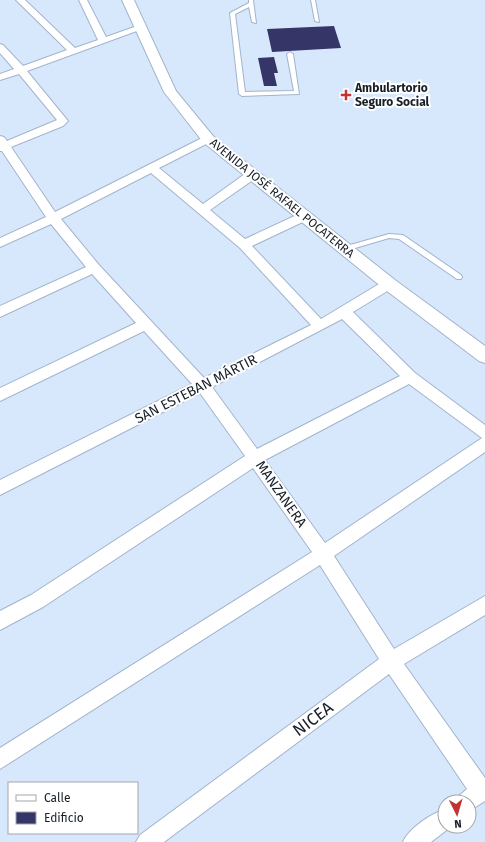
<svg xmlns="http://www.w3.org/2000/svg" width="485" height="842" font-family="'Fira Sans',sans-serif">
	<rect width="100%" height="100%" fill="#d8e8fc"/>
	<!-- building -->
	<path fill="#353567" d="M334,26L341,48L272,52L267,29Z
		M274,57L278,73H274L277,86H264L258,58Z"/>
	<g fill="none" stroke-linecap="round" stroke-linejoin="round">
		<defs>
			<path id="service" d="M249,0H253L256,23L252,22L249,7L235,14L245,92L294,91L287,54L290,52L293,54L299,94L242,96L239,94L230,13L249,3Z
				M311,0H315L319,22L315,21Z
				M389,234L403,235L461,275L462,277L461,279H457L399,239L389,238L345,251L342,249L343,247Z"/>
			<path id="minor" d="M16,0H25L75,48L98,40L79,0H87L106,37L140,25L145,28L27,71L68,121L63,126L11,147L55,212L204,137H212L213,139L212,141L159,168L203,204L249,171H257L259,174L257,177L210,210L245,239L301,213H309L311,216L309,219L252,246L321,319L384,281H394L396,284L394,287L353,312L415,373L485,425V452L334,556L394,649L485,596V615L404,664L485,778V801L469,811V802H457L460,795L467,789L389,674L164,842H136L140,835L379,659L320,565L0,769V748L312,552L253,468L43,607L0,630V611L31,595L245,456L200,393L0,495V480L192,384L144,331L0,401V388L136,323L92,274L0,317V306L86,267L51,224L0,247V238L46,217L2,151H0V136L4,137L7,141L57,120L19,74L0,80V74L14,69L0,53V44L3,45L23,66L67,50ZM151,173L240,248L311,325L204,378L99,265L61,219ZM342,319L400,376L257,449L212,387ZM409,384L482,438L325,543L265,460Z
				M445,809V826H452L431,842H403C409,828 431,814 445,809Z"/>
			<path id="tertiary" d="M122,0H134L176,91L213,136L395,280L485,346V363L479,361L383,288L203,142L164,92Z"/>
		</defs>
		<!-- service casing -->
		<use href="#service" stroke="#a1b4cc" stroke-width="2"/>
		<!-- minor casing -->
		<use href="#minor" stroke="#a1b4cc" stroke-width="2"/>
		<!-- tertiary casing -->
		<use href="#tertiary" stroke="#a1b4cc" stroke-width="2"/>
		<!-- service -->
		<use href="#service" fill="#fff" fill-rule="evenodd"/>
		<!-- minor -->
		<use href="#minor" fill="#fff" fill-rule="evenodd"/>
		<!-- tertiary -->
		<use href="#tertiary" fill="#fff" fill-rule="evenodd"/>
	</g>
	<!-- markers -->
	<path fill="#c23333" stroke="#fff" stroke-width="1.5" d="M344 89h4v4h4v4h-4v4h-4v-4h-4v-4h4z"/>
	<g text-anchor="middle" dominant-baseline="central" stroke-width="4" stroke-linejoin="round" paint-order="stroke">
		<!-- far-poi labels -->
		<g font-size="12" font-weight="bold" fill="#181f28" stroke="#fff" text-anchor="start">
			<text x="355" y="88">Ambulartorio<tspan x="355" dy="14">Seguro Social</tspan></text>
		</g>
		<!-- far-street labels -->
		<g font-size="12" fill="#181f28" stroke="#fff">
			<text transform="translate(282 198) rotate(39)">AVENIDA JOSÉ RAFAEL POCATERRA</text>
		</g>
		<!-- street labels -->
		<g font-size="14" fill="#181f28" stroke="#fff">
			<text transform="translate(196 389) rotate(-27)">SAN ESTEBAN MÁRTIR</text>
			<text transform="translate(281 494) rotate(55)">MANZANERA</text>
		</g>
		<!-- near-street labels -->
		<g font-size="17" fill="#181f28" stroke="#fff">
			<text transform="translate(313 719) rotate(-37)">NICEA</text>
		</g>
	</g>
	<!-- legend -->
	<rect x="8" y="782" width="130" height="52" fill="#ffffff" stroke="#a3a5a9"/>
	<rect x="16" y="795" width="20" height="6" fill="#ffffff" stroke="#a3a5a9"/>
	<text x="44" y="802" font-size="12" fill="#181f28">Calle</text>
	<rect x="16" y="812" width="20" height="12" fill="#353567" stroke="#a3a5a9"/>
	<text x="44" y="822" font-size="12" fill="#181f28">Edificio</text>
	<!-- north arrow -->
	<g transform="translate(457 814) rotate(175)"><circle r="19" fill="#ffffff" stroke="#a3a5a9"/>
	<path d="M0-3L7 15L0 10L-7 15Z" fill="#c23333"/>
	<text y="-6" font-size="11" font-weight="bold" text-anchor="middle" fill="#181f28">N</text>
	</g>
</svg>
